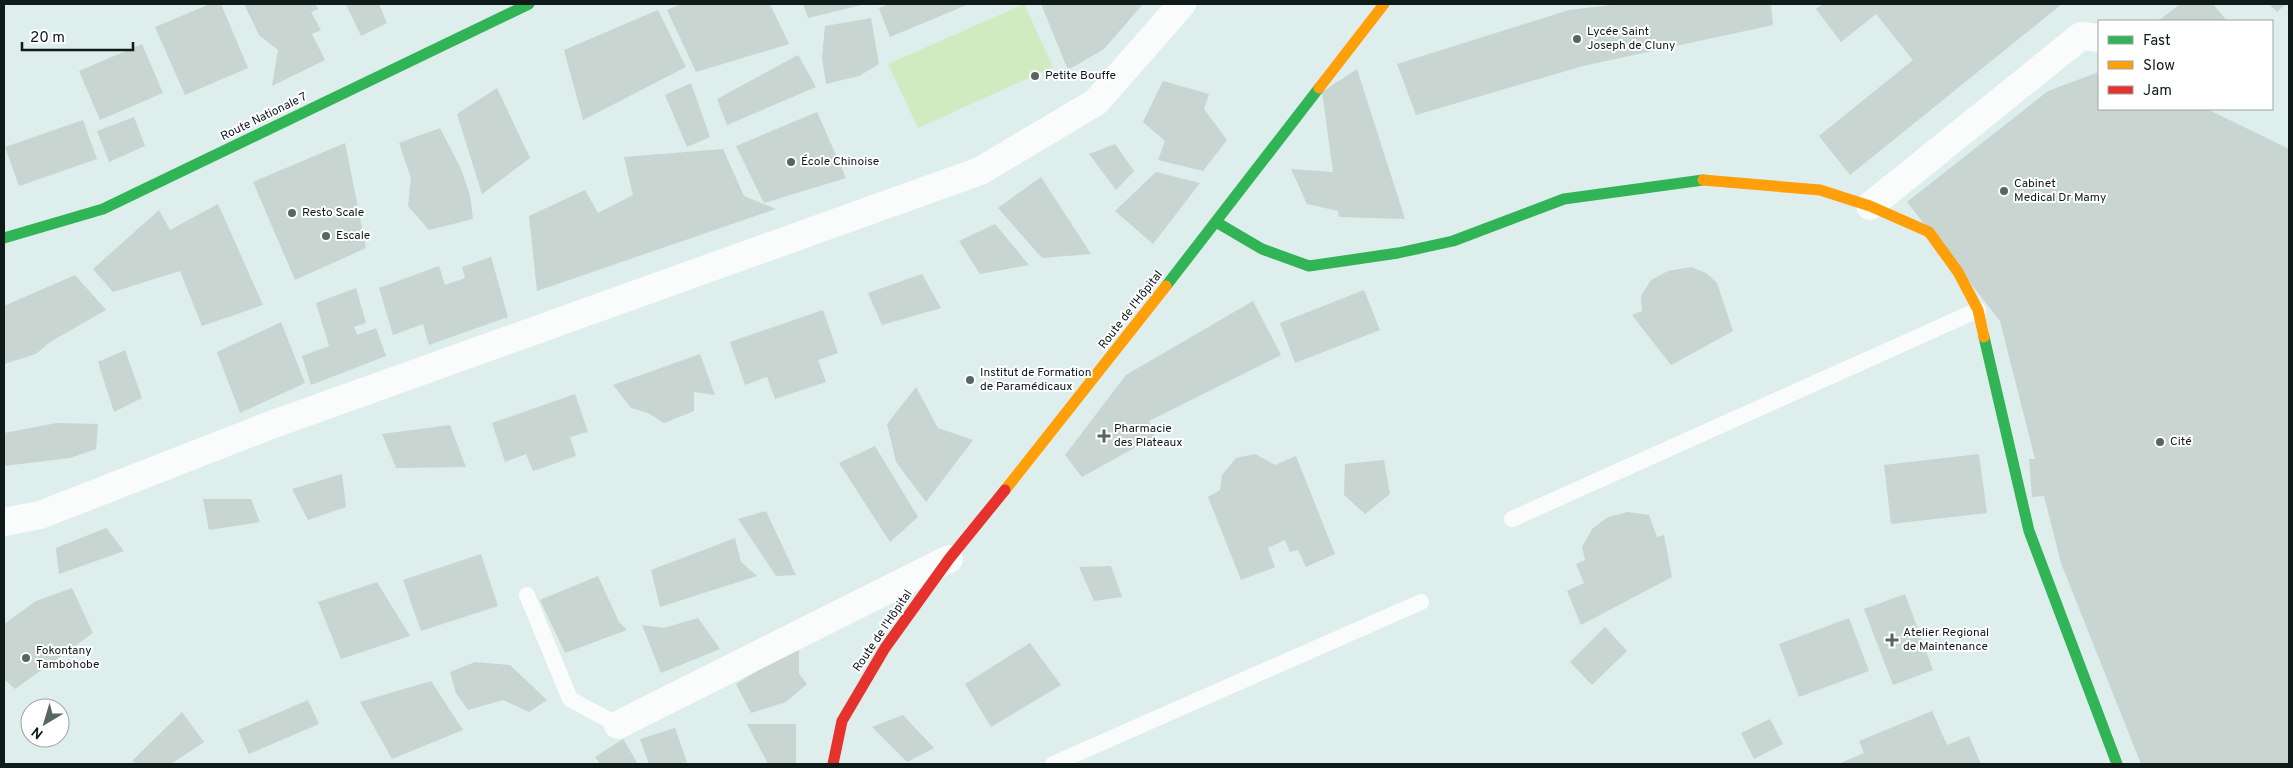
<svg xmlns="http://www.w3.org/2000/svg" width="2293" height="768" font-family="Overpass,sans-serif">
	<rect width="100%" height="100%" fill="#ddeeec"/>
	<!-- green -->
	<path fill="#cfebbf" d="M1024,4L1053,67L918,128L888,64Z"/>
	<!-- building -->
	<path fill="#c8d5d1" d="M210,4H221L248,68L185,95L155,27Z
		M244,4H315L318,9L311,12L321,30L312,34L325,60L272,86L278,50L259,35Z
		M346,4H379L387,23L361,36Z
		M681,4H770L789,44L696,72L667,10Z
		M803,4H865L808,18Z
		M889,4H969L890,37L879,8Z
		M1041,4H1143L1104,49L1068,70Z
		M1620,4H1771L1773,25L1583,66L1416,115L1397,64L1569,10Z
		M1823,4H2062L1850,175L1819,136L1913,60L1876,14L1841,42L1816,9Z
		M2180,4H2213L2227,21H2158Z
		M2269,4H2286L2277,12Z
		M658,10L686,67L583,120L564,50Z
		M871,18L879,64L859,76L826,84L822,58L825,26Z
		M142,44L163,93L100,120L79,71Z
		M798,55L816,87L727,125L717,99Z
		M1357,69L1405,219L1339,217L1338,211L1307,204L1291,169L1333,172L1322,92Z
		M2099,72V109H2207L2289,149V764H2141L2061,563L2044,496L2032,497L2029,459H2035L2000,321L1907,202L2048,91Z
		M1163,81L1209,94L1204,109L1227,140L1203,171L1158,160L1165,141L1143,122Z
		M691,83L710,137L687,147L665,95Z
		M497,88L530,158L482,194L457,114Z
		M817,112L846,178L764,203L736,146Z
		M134,117L145,146L109,162L97,131Z
		M83,120L97,159L19,186L5,147Z
		M440,128L461,169L470,195L473,219L429,230L408,206L411,178L399,143Z
		M345,143L366,248L295,280L253,182Z
		M1115,144L1134,171L1116,190L1089,154Z
		M723,149L744,196L776,209L537,291L529,216L585,190L598,213L633,195L624,157Z
		M1156,172L1200,183L1153,244L1115,211Z
		M1041,177L1091,254L1042,258L998,208Z
		M218,204L263,305L202,326L180,271L113,292L93,269L159,210L170,230Z
		M995,224L1029,265L980,274L959,241Z
		M491,257L508,317L429,345L423,324L393,335L379,288L439,266L445,285L465,278L462,267Z
		M1691,267L1706,273L1717,283L1733,331L1671,365L1632,315L1642,311L1641,296L1651,280L1668,271Z
		M922,274L941,308L882,325L868,293Z
		M75,275L106,310L50,342L36,354L4,364V306Z
		M356,288L366,323L354,327L357,335L376,328L386,356L311,385L302,356L329,346L316,303Z
		M1364,290L1380,330L1295,363L1280,323Z
		M1253,301L1281,355L1149,421L1156,436L1082,477L1065,455L1126,375Z
		M823,310L838,353L818,360L826,382L775,399L767,377L745,385L730,342Z
		M281,322L305,383L240,413L217,352Z
		M125,350L142,398L114,412L98,362Z
		M700,354L715,395L694,392V411L664,423L648,413L631,408L613,385Z
		M916,387L938,428L973,440L926,502L896,462L887,424Z
		M575,394L588,432L570,437L576,456L533,471L526,454L505,462L492,423Z
		M57,423L98,424L96,449L70,458L4,466V433Z
		M450,425L466,467L396,468L382,434Z
		M875,446L918,517L890,542L839,463Z
		M1255,454L1275,465L1296,456L1335,554L1306,567L1298,550L1290,552L1285,540L1268,548L1275,567L1241,580L1208,497L1220,490L1222,475L1236,458Z
		M1979,454L1987,513L1891,524L1884,465Z
		M1384,460L1390,494L1365,514L1344,495L1345,464Z
		M342,474L346,507L308,520L292,489Z
		M203,499H251L260,522L209,530Z
		M766,511L796,575L776,576L738,519Z
		M1628,512L1649,515L1657,537L1664,535L1672,577L1581,625L1567,591L1584,583L1576,564L1585,560L1582,547L1592,529L1608,517Z
		M106,528L124,551L59,574L56,548Z
		M735,538L741,562L757,576L660,607L651,570Z
		M481,554L498,606L421,631L403,580Z
		M1111,566L1122,597L1094,601L1079,567Z
		M598,576L619,622L627,630L565,653L540,600Z
		M377,582L410,636L341,659L318,602Z
		M72,588L93,633L15,689L4,679V624L36,601Z
		M1905,594L1933,670L1893,685L1864,609Z
		M698,618L720,649L661,673L642,625L664,628Z
		M1849,618L1869,671L1799,697L1779,644Z
		M1605,627L1627,651L1592,685L1570,662Z
		M1030,643L1061,685L991,727L965,684Z
		M799,645V674L807,684L786,702L751,713L736,684Z
		M475,662L510,665L547,700L529,712L503,700L468,710L456,693L450,672Z
		M431,681L463,730L392,759L360,702Z
		M308,700L319,724L249,754L238,730Z
		M1932,711L1947,745L1969,736L1981,764H1838L1864,753L1859,741Z
		M182,712L204,742L171,764H136L132,761Z
		M903,715L934,748L907,762L872,727Z
		M1770,719L1783,744L1754,759L1741,733Z
		M747,724H796V764H768Z
		M675,728L687,762L681,764H649L640,739Z
		M623,739L638,764H600L595,757Z"/>
	<g fill="none" stroke-linecap="round" stroke-linejoin="round">
		<!-- lane -->
		<path stroke="#fafcfc" stroke-width="16" d="M1512,519L1978,310
			M527,595L570,699L618,725
			M1053,764L1421,602"/>
		<!-- street -->
		<path stroke="#fafcfc" stroke-width="28" d="M1870,206L2081,36L2099,38
			M4,522L40,515L271,425L980,171L1096,102L1182,4
			M618,725L949,559"/>
		<!-- fast -->
		<path stroke="#30b455" stroke-width="11" d="M1216,222L1262,249L1309,266L1398,253L1453,241L1564,199L1703,180
			M4,238L103,209L529,4
			M1166,286L1319,88
			M1984,337L2029,531L2117,764"/>
		<!-- slow -->
		<path stroke="#ff9f0a" stroke-width="11" d="M1319,88L1384,4
			M1703,180L1820,190L1870,206L1929,232L1958,272L1978,310L1984,337
			M1005,490L1166,286"/>
		<!-- jam -->
		<path stroke="#e5322d" stroke-width="11" d="M833,764L842,721L885,648L949,559L1005,490"/>
	</g>
	<!-- markers -->
	<g fill="#576563" stroke="#fff" stroke-width="2">
		<circle cx="1577" cy="39" r="5"/>
		<circle cx="1035" cy="76" r="5"/>
		<circle cx="791" cy="162" r="5"/>
		<circle cx="2004" cy="191" r="5"/>
		<circle cx="292" cy="213" r="5"/>
		<circle cx="326" cy="236" r="5"/>
		<circle cx="970" cy="380" r="5"/>
		<path d="M1101.5 428.5h5v5h5v5h-5v5h-5v-5h-5v-5h5z"/>
		<circle cx="2160" cy="442" r="5"/>
		<path d="M1889.5 632.5h5v5h5v5h-5v5h-5v-5h-5v-5h5z"/>
		<circle cx="26" cy="658" r="5"/>
	</g>
	<g text-anchor="middle" dominant-baseline="central" stroke-width="4" stroke-linejoin="round" paint-order="stroke">
		<!-- poi labels -->
		<g font-size="12" fill="#0f1b19" stroke="#fff" text-anchor="start">
			<text x="1587" y="32">Lycée Saint<tspan x="1587" dy="14">Joseph de Cluny</tspan></text>
			<text x="1045" y="76">Petite Bouffe</text>
			<text x="801" y="162">École Chinoise</text>
			<text x="2014" y="184">Cabinet<tspan x="2014" dy="14">Medical Dr Mamy</tspan></text>
			<text x="302" y="213">Resto Scale</text>
			<text x="336" y="236">Escale</text>
			<text x="980" y="373">Institut de Formation<tspan x="980" dy="14">de Paramédicaux</tspan></text>
			<text x="1114" y="429">Pharmacie<tspan x="1114" dy="14">des Plateaux</tspan></text>
			<text x="2170" y="442">Cité</text>
			<text x="1903" y="633">Atelier Regional<tspan x="1903" dy="14">de Maintenance</tspan></text>
			<text x="36" y="651">Fokontany<tspan x="36" dy="14">Tambohobe</tspan></text>
		</g>
		<!-- street labels -->
		<g font-size="12" fill="#0f1b19" stroke="#fff">
			<text transform="translate(264 117) rotate(-26)">Route Nationale 7</text>
			<text transform="translate(1131 310) rotate(-52)">Route de l'Hôpital</text>
			<text transform="translate(883 631) rotate(-56)">Route de l'Hôpital</text>
		</g>
	</g>
	<!-- border -->
	<rect width="2293" height="768" fill="none" stroke="#0f1b19" stroke-width="10"/>
	<!-- legend -->
	<rect x="2098" y="20" width="175" height="90" fill="#ffffff" stroke="#9fa4a3"/>
	<rect x="2108" y="36" width="25" height="8" fill="#30b455" stroke="#9fa4a3"/>
	<text x="2143" y="45" font-size="15" fill="#0f1b19">Fast</text>
	<rect x="2108" y="61" width="25" height="8" fill="#ff9f0a" stroke="#9fa4a3"/>
	<text x="2143" y="70" font-size="15" fill="#0f1b19">Slow</text>
	<rect x="2108" y="86" width="25" height="8" fill="#e5322d" stroke="#9fa4a3"/>
	<text x="2143" y="95" font-size="15" fill="#0f1b19">Jam</text>
	<!-- north arrow -->
	<g transform="translate(45 723) rotate(218)"><circle r="24" fill="#ffffff" stroke="#9fa4a3"/>
	<path d="M0-4L9 19L0 12L-9 19Z" fill="#576563"/>
	<text y="-8" font-size="14" font-weight="bold" text-anchor="middle" fill="#0f1b19">N</text>
	</g>
	<!-- scale -->
	<path d="M22 42v8h111v-8" fill="none" stroke="#0f1b19" stroke-width="2.5"/>
	<text x="30" y="42" font-size="15" fill="#0f1b19" stroke="#ffffff" stroke-width="4" paint-order="stroke">20 m</text>
</svg>
